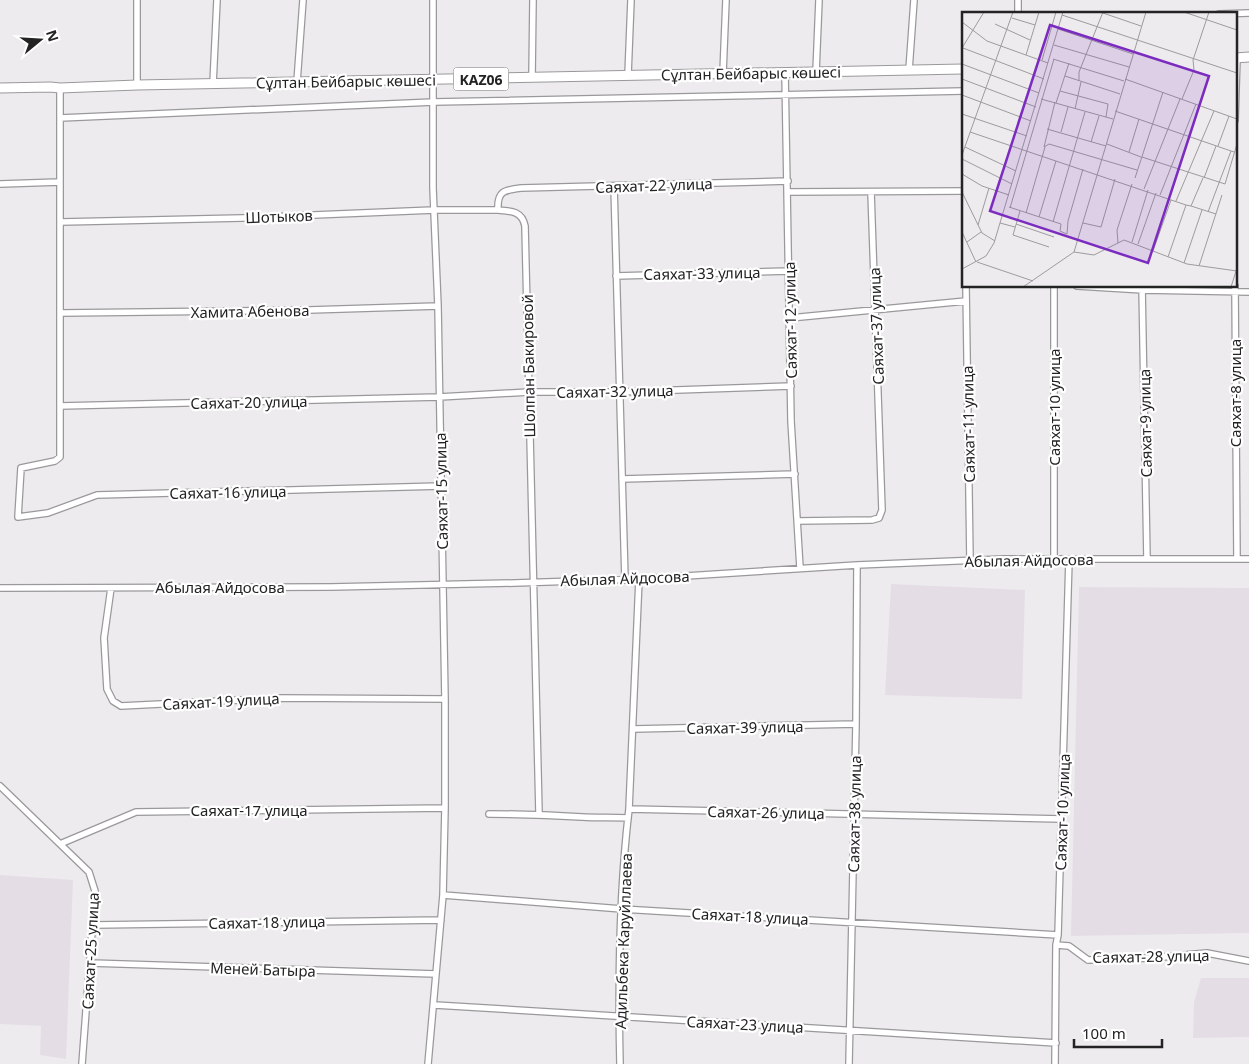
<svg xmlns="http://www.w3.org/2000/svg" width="1249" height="1064" font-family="'Noto Sans',sans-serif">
	<rect width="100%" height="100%" fill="#eeebee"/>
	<!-- built -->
	<path fill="#e4dde6" d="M891,584L1025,590L1022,699L885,695Z
		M1079,587L1249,588V933L1071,936Z
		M0,875L73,880L66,1059L40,1055L41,1026L0,1024Z
		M1201,978H1249V1037L1193,1038L1194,1002Z"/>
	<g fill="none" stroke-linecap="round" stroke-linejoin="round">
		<defs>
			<path id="minor" d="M137,0V85
				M1018,0V14
				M1219,14L1249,13
				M909,70L914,0
				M785,72L791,421L800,568
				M816,72L819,0
				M723,73L726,0
				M628,75L631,0
				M532,77L533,0
				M297,82L303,0
				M213,84L217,0
				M60,88V457L55,461L21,468L18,517L48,513L97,495L441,486
				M60,118L434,102L963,91
				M1235,120L1237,58
				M0,184L60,182
				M614,186L625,580
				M788,192L963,191
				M61,222L242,218L434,210H498
				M616,276L789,271
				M966,286L970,561
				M1077,286L1143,290L1249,292
				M1142,286L1147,559
				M1235,286L1237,559
				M61,313L309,310L438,306
				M790,318L966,301
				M60,406L439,397L529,392H619L791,386
				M622,479L795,474
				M798,521L872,520L879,518L882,510L871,192
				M1054,559V286
				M0,588L331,587L515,583L639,579L857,565L1004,559H1249
				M111,588L104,638L107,689L113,701L121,706L282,698L445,699
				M634,729L856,724
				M0,786L89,872L95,891L82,1064
				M629,809L639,579
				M539,813L525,226C522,211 511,211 498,210C497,191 504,190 521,188L788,181
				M489,814C521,814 551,815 582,817C598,818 613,817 628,818
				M60,844L136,812L445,808
				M443,895L622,909L1058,935
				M94,925L441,920
				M1056,945L1069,946L1088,960L1151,958L1207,953L1249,961
				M90,963L436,974
				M435,1005L1056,1043
				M428,1064L443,895L445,808V699L438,306L433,188V0
				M620,1064C618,979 619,893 629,809L1062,819
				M849,1064L856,724L857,565
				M1055,1064L1056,945L1058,935L1069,559"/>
			<path id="primary" d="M1235,58L1249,57
				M0,88L50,87L60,88L137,85L963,69"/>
		</defs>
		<!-- minor casing -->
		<use href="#minor" stroke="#9a989b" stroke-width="8"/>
		<!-- primary casing -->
		<use href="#primary" stroke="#9a989b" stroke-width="11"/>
		<!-- minor -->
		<use href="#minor" stroke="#fff" stroke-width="5.5"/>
		<!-- primary -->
		<use href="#primary" stroke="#fff" stroke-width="9"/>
	</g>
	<g text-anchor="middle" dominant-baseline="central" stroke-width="4.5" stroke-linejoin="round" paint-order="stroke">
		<!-- shield labels -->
		<rect fill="#fff" stroke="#666566" stroke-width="1" x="453.5" y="67.5" width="55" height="23" rx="4"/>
		<g font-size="14" font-weight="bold" fill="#242324">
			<text x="481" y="79">KAZ06</text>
		</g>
		<!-- street labels -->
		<g font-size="15" fill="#242324" stroke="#fff">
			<text transform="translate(751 73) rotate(-1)">Сұлтан Бейбарыс көшесі</text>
			<text transform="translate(346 81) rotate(-1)">Сұлтан Бейбарыс көшесі</text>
			<text transform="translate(654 185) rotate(-2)">Саяхат-22 улица</text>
			<text transform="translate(279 216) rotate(-2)">Шотыков</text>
			<text transform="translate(702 273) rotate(-1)">Саяхат-33 улица</text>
			<text transform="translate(250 311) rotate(-1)">Хамита Абенова</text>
			<text transform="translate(790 320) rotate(-91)">Саяхат-12 улица</text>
			<text transform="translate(876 326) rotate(-92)">Саяхат-37 улица</text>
			<text transform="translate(528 366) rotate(-91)">Шолпан Бакировой</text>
			<text transform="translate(615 391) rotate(-1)">Саяхат-32 улица</text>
			<text transform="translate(1235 393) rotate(-90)">Саяхат-8 улица</text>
			<text transform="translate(249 402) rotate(-1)">Саяхат-20 улица</text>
			<text transform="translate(1054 407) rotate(-90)">Саяхат-10 улица</text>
			<text transform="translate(1145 423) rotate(-91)">Саяхат-9 улица</text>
			<text transform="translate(968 424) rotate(-91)">Саяхат-11 улица</text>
			<text transform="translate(441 491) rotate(-91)">Саяхат-15 улица</text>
			<text transform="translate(228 492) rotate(-1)">Саяхат-16 улица</text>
			<text transform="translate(1029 560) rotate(-1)">Абылая Айдосова</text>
			<text transform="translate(625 578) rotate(-2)">Абылая Айдосова</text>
			<text x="220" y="587">Абылая Айдосова</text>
			<text transform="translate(221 701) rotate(-3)">Саяхат-19 улица</text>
			<text transform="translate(745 727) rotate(-1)">Саяхат-39 улица</text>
			<text x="249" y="810">Саяхат-17 улица</text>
			<text transform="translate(766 812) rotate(1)">Саяхат-26 улица</text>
			<text transform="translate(1062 812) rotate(-88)">Саяхат-10 улица</text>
			<text transform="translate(854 814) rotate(-89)">Саяхат-38 улица</text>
			<text transform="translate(750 916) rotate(3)">Саяхат-18 улица</text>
			<text transform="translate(267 922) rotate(-1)">Саяхат-18 улица</text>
			<text transform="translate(623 941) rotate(-88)">Адильбека Каруйллаева</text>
			<text transform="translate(90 951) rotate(-87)">Саяхат-25 улица</text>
			<text transform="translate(1151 956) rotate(-1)">Саяхат-28 улица</text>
			<text transform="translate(263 969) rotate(2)">Меней Батыра</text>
			<text transform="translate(745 1024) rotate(3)">Саяхат-23 улица</text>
		</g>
	</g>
	<!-- overview -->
	<g transform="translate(962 12)">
		<rect width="275" height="275" fill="#eeebee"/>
		<path fill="none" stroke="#9d9b9d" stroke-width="1" d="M138,0L179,14M222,0L275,18M100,3L275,61M50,6L73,13M0,10L25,29L86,51M33,12L68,28M96,17L171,42M92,33L167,55M0,36L22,0M1,36L82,67M64,43L77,0M91,47L162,69M80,48L94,0M0,52L77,81M103,64L158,82M0,67L74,95M163,67L275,107M117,69V60L141,0M98,79L146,92L144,105M0,83L69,109M79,87L151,107M220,87L232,58L231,48L247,0M93,90L82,135L87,132L175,158M94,91L107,51M113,97L119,70M153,99L272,140M0,102L65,124M85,117L144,134M8,120L224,193M99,120L106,95M129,130L137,104M145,132L179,145M256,134L267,104M3,135L54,159M167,140L177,107M0,143L51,0M180,145L263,172L275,132M0,147L50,172M0,162L20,174L47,183M173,166L201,80M242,166L254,134M182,177L218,87M0,180L20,221L33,229M198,183L234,92M214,189L252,99M229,194L254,202M47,195L99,212L98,219L105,222L106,209L121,157M48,196L92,47M58,199L51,223L87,235M246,200L269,139M64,201L83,135M77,205L94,149M91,210L123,100M38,211L53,215M121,211L139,215L153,167M54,212L92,225M16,213L27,176M0,220L14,250M5,230L19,220M170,230L186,178M156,231L155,218L170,172M176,232L194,181M191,239L209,188M112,240L184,0M206,245L224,193L229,194L241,166M15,250L71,269M222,251L240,198M237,254L260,183M0,257L24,244L32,231L101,0M61,275L112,240L132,243L162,228L225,252L275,259M269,275L275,256"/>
		<path fill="#7b2cbf" fill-opacity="0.15" stroke="#7b2cbf" stroke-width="2.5" d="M88,13L247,64L186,251L28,199Z"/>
		<rect width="275" height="275" fill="none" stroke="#242324" stroke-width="2.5"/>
	</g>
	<!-- north arrow -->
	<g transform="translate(40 40) rotate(72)" stroke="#ffffff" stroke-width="4" paint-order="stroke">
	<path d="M0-4L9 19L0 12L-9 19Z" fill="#242324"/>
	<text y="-8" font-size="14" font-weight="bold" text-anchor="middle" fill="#242324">N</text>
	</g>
	<!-- scale -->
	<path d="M1074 1039v8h88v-8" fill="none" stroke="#242324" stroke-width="2.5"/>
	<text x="1082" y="1039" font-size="15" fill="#242324" stroke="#ffffff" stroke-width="4" paint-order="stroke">100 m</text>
</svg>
